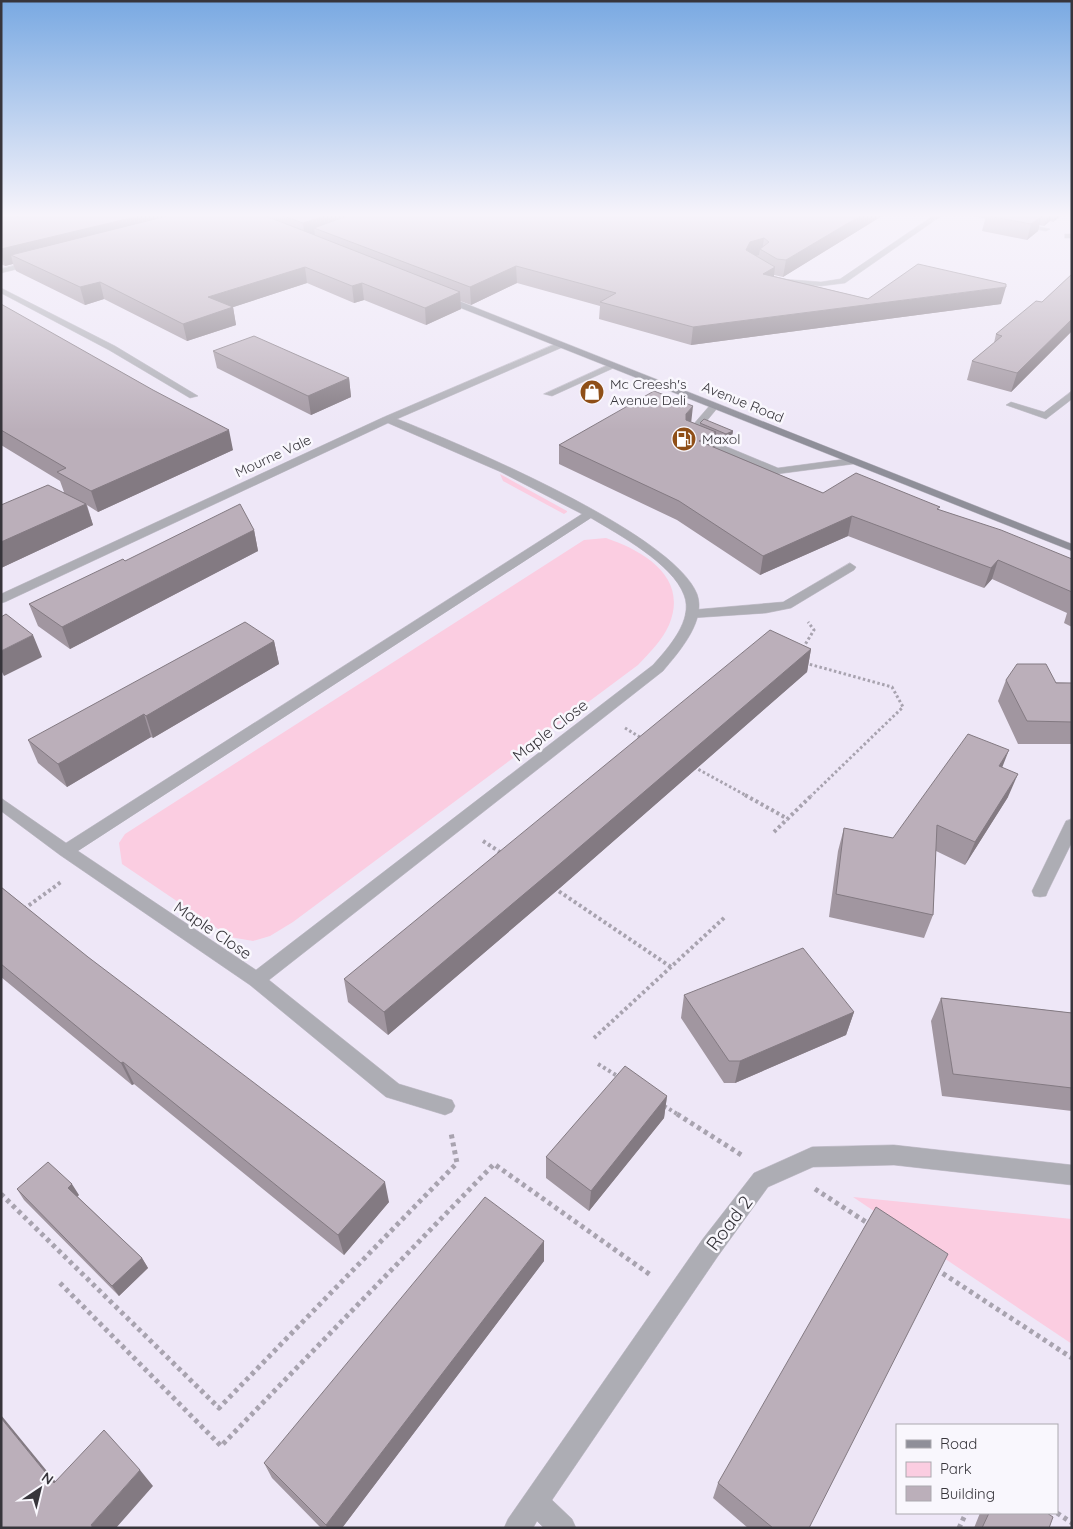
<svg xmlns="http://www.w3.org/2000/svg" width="1073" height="1529" font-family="Quicksand,sans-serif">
	<rect width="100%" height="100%" fill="#eee7f7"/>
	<!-- green -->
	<path fill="#fbcde1" d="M500,474L567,511V512L564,514L503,481Z
		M606,538C644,551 689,577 669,625C662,641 649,653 638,665L293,922L270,936L253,941L230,937L122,864L119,843L125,834L139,825L584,540Z
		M853,1197L1072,1219V1344Z"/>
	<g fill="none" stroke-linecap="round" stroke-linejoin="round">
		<defs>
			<path id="lane" d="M610,364L618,366L552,396L544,394Z
				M714,403L719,406L696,434L778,468L853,458L858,461L853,464L777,474L686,437V433L711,404Z
				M850,563L856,567L854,570L791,608L766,613L691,618L685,614L691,610L783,602Z"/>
			<path id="street" d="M933,216H941L845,283L821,286L782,283L778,281L782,279L821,282L840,279Z
				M975,216H988L1050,229L1046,231Z
				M1065,234H1072V238H1065Z
				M35,260L39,262L38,264L1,273V269Z
				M1,288L115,346L198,396L190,398L109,350L1,293Z
				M560,342L564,345L563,347L397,419C461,444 673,533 697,594C707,621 678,653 663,671L269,980L399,1084L452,1100L455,1106L452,1112L445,1115L386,1097L250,985L60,855L1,811V798L66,843L582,514L501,472L388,423L5,602L1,603V594L384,417ZM591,518C618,534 673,564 684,595C694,620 668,648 653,665L256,970L78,851Z
				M1072,391V399L1046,419L1006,405L1011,402L1044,412Z
				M1072,819V842L1048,891L1046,896L1040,897L1034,896L1032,891L1064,825L1066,821Z
				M894,1145L1072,1165V1185L894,1165L813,1167L768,1187L718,1256L552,1500L572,1519L576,1528H544L537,1521L533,1528H504L508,1519L702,1240L754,1173L812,1147Z"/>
			<path id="secondary" d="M438,295H444L1072,544V551L438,299Z"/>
		</defs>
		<!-- lane casing -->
		<use href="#lane" stroke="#c9c3d1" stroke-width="1"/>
		<!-- street casing -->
		<use href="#street" stroke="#c9c3d1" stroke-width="1"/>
		<!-- secondary casing -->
		<use href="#secondary" stroke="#c9c3d1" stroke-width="1"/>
		<!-- path-far2 -->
		<path stroke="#a8a3af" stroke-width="3" stroke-dasharray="2.5 2.5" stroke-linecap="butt" d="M803,648L814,630L808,622
			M805,663L892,687L903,707L811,796
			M625,728L643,739
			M694,767L747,796"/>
		<!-- path-far1 -->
		<path stroke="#a8a3af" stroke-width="4" stroke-dasharray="3 3" stroke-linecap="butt" d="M745,795L788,819
			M774,832L812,795
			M483,841L503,854
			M554,888L671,967
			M24,909L61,882
			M594,1038L725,917
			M598,1064L619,1077
			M664,1106L679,1115"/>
		<!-- path -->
		<path stroke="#a8a3af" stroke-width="5" stroke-dasharray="4 4" stroke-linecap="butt" d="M677,1114L743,1156
			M815,1189L869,1224
			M1,1194L219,1408L457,1163L451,1133
			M936,1269L1072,1358
			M60,1283L221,1446L494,1164L652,1276
			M1057,1513L1072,1523
			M959,1528L966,1513"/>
		<!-- lane -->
		<use href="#lane" fill="#adadb4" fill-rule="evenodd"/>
		<!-- street -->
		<use href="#street" fill="#adadb4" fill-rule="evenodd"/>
		<!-- secondary -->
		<use href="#secondary" fill="#8f8f99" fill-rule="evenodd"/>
	</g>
	<!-- wall -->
	<path fill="#a196a0" d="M1,216L20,217L27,216H882L783,277L774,275V276L868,299L1001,304L691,345L599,319L600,306L517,283L471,305L460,301L461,309L426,325L364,300L354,303L307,283L233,307L236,325L187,341L104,299L85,305L16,271L13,264L5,266L1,264Z
		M986,216H1061L1053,222L1050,221L1044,226L1039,225L1038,231L1027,240L982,231Z
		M1072,274V331L1011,392L967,380L972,361L994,343L996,334L1042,302Z
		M1,304L233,450L98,512L87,505L93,525L1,568V505L64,492L60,481L1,445Z
		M213,351L349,378L351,397L311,415L217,368Z
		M692,422L700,426V423L733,431L731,441L725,444L715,440L714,447L823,493L939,510L1072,559V627L1064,623L1067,613L992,579L984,588L848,536L760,575L677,520L559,464V445Z
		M254,530L258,551L70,649L38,626L29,604L125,561Z
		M274,641L279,664L153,738L151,737L67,787L38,763L28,740Z
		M811,649L807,672L561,887L388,1035L348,1002L344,979Z
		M1006,680L1072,683V744H1018L998,701Z
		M1002,767L1008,797L965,865L936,851L933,915L924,938L829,917L838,851L844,828L893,838Z
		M1,887L389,1202L344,1255L134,1084L132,1085L1,977Z
		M684,995L854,1012L846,1035L735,1083H724L681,1018Z
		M941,998L1072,1013V1111L942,1096L931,1021Z
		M667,1096L664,1118L589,1211L546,1178V1157Z
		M17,1189L79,1195L77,1196L142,1258L148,1268L119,1296L24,1200Z
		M544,1241V1261L342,1528H321L272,1478L264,1463Z
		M718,1483L809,1528H748L713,1498Z
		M980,1513H1047L1049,1528H974Z"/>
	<!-- shaded-wall -->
	<path fill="#837a82" d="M139,216H205L11,255L13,264L5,266L1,254V249Z
		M325,216H370L314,228L315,236L305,239L303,223Z
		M860,216H882L783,277L786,260Z
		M1042,216L1038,231L1027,240L1031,224Z
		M1047,216H1051L1050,221L1044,226Z
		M1055,216H1061L1053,222Z
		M764,238L762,251L760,249L759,255L748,258L746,250L750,242Z
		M516,266L517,283L471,305L470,287Z
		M305,267L307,283L212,314L208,297Z
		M775,267L773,284L763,274Z
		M100,282L104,299L85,305L80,287Z
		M362,283L364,300L354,303L352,286Z
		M1006,287L1001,304L691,345L693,327Z
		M460,292L461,309L426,325L425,308Z
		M233,307L236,325L187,341L183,324Z
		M1072,319V331L1011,392L1017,373Z
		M349,378L351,397L311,415L308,396Z
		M693,406L691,424L685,432L686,414Z
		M229,430L233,450L98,512L91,491Z
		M733,431L731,441L725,444L726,434Z
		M716,432L714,450L699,441Z
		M86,504L93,525L1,568V542Z
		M852,516L848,536L760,575L763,556Z
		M254,530L258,551L70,649L62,627Z
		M998,560L992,579L984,588L991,568Z
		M33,635L42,657L4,676L1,670V651Z
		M274,641L279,664L153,738L146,716Z
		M811,649L807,672L561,887L388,1035L384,1012Z
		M144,714L151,737L67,787L58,764Z
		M1009,750L1000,773L999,766Z
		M1018,774L1008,797L965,865L975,842Z
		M854,1012L846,1035L735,1083L740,1061Z
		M123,1062L134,1084L132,1085L121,1063Z
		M667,1096L664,1118L589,1211L591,1191Z
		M385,1182L389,1202L344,1255L338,1235Z
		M72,1184L79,1195L75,1199L68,1188Z
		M544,1241V1261L342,1528H327L326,1525Z
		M142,1258L148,1268L119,1296L112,1286Z
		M1,1415L69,1498L54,1483L1,1418Z
		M140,1470L153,1486L116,1528H93L91,1525Z"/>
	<!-- building -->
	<path fill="#bbafba" stroke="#837a82" d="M1,216H15L20,217L27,216H139L1,249Z
		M167,216H266L460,292L425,308L362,283L352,286L305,267L208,297L233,307L183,324L100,282L80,287L11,255Z
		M283,216H325L303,223Z
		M347,216H860L786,260L777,259L760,249L769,242L764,238L750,242L746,250L775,267L763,274L868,299L918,264L1006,284V287L693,327L600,302L616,293L516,266L470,287L314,228Z
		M988,216H1042L1031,224Z
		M1072,274V319L1017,373L972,361L1002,336L996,334L1036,301L1042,302Z
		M1,304L153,390L229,430L91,491L57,472L66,468L1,430Z
		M254,336L349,378L308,396L213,351Z
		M654,391L693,406L686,414V420L716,432L699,441L823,493L856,473L940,507L937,509L1001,530L1072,559V592L998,560L991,568L852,516L763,556L679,501L559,445Z
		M704,419L733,431L726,434L700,423Z
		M48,485L86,504L1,542V505Z
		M240,504L254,530L62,627L29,604L123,559L125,561Z
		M6,614L33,635L1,651V617Z
		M245,622L274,641L146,716L144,714L58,764L28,740Z
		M770,630L811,649L561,863L384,1012L344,979Z
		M1017,664H1046L1056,683H1072V722L1027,721L1006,680Z
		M968,734L1009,750L999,766L1018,774L975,842L937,825L933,915L836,894L844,828L893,838Z
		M1,887L88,957L385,1182L338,1235L123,1062L121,1063L1,964Z
		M803,948L854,1012L740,1061H729L684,995Z
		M941,998L1072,1013V1088L953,1074Z
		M625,1066L667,1096L591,1191L546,1157Z
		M48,1162L72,1184L68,1188L142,1258L112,1286L17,1189Z
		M485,1197L544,1241L326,1525L264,1463Z
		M876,1207L948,1254L809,1528H773L718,1483Z
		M1,1418L54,1483L104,1430L140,1470L91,1525L93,1528H1Z
		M989,1513H1047L1053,1517L1049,1528H982Z"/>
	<!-- sky -->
	<linearGradient id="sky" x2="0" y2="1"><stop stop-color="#79a9e2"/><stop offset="0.5" stop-color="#f7f4fb"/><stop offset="1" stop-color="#f7f4fb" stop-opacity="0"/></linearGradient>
	<rect width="1073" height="430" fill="url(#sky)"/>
	<!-- icons -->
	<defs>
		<symbol id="shop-disc" viewBox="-11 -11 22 22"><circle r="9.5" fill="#8f4f17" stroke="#f9f7fd"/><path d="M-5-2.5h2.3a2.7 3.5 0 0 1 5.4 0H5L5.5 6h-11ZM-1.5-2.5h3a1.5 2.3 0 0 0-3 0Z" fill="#fff"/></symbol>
		<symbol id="fuel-disc" viewBox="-11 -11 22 22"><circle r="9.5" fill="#8f4f17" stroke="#f9f7fd"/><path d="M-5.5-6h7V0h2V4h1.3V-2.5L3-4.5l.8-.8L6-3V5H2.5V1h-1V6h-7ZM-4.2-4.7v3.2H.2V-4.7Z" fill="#fff"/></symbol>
	</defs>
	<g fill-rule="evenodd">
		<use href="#shop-disc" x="578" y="378" width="28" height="28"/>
		<use href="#fuel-disc" x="670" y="425" width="28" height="28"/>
	</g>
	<g text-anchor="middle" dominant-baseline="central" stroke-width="5" stroke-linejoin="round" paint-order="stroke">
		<!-- far-poi labels -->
		<g font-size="14" fill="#37353b" stroke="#f9f7fd" text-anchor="start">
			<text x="610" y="384">Mc Creesh's<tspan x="610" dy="16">Avenue Deli</tspan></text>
			<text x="702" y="439">Maxol</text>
		</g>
		<!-- far-street labels -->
		<g font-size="14" fill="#37353b" stroke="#f9f7fd">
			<text transform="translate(743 402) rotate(22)">Avenue Road</text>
			<text transform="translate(273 456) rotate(-25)">Mourne Vale</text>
		</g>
		<!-- street labels -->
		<g font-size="16" fill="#37353b" stroke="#f9f7fd">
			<text transform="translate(550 730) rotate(-38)">Maple Close</text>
			<text transform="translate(213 930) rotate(34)">Maple Close</text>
		</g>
		<!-- near-street labels -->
		<g font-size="19" fill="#37353b" stroke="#f9f7fd">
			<text transform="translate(729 1223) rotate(-53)">Road 2</text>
		</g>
	</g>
	<!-- border -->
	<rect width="1073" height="1529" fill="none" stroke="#37353b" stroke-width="5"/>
	<!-- legend -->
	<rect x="896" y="1424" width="162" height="90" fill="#f9f7fd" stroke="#aba9af"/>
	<rect x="906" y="1440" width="25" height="8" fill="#8f8f99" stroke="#aba9af"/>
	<text x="940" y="1449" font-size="15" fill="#37353b">Road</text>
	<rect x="906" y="1462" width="25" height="15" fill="#fbcde1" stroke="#aba9af"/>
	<text x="940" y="1474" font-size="15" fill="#37353b">Park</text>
	<rect x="906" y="1486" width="25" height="15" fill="#bbafba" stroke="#aba9af"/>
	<text x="940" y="1499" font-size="15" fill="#37353b">Building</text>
	<!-- north arrow -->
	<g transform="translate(40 1489) rotate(35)" stroke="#f9f7fd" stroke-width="4" paint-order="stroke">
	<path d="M0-4L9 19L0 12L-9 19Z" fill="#37353b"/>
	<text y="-8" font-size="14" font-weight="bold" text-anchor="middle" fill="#37353b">N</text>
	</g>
</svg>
